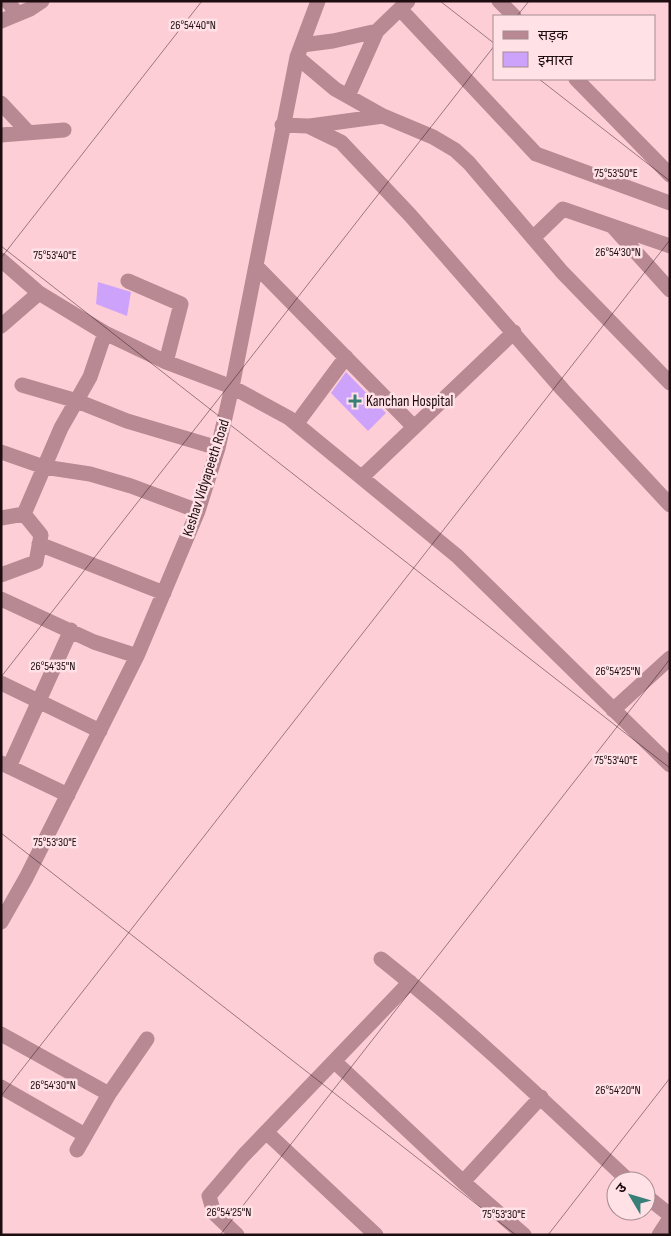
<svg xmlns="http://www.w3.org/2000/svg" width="671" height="1236" font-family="'Sofia Sans Condensed','Noto Sans Devanagari',sans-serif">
	<rect width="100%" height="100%" fill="#feced7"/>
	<!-- building -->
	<path fill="#cda2fa" d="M98,282L131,292L127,316L96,304Z
		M346,372L386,413L368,431L331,393Z"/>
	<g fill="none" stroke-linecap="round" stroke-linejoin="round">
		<!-- minor -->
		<path stroke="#b88992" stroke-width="15" d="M7,1L18,14
			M499,1L514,16
			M401,10L536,154L670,203
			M1,21L30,9L42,1
			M302,45L333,41L377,31
			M297,57L335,89L383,116L433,137L455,150L469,163L562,272L670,383
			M576,79L670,175
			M348,96L377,31L408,1
			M1,103L29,133
			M282,125L308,126L341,142L410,215L563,390L670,505
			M310,126L383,116
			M1,135L64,130
			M614,228L670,290
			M533,238L563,209L670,246
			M1,260L39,293L105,333L166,362L232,387L289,418L457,556L670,765
			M256,266L414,427
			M128,281L181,304L166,362
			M1,326L39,293
			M22,385L77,401L127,421L218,448
			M297,423L346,357
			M1,452L44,467L90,474L131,486L198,511
			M363,476L514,332
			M1,518L24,514
			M39,544L164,593
			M1,575L36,562L41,535L24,514L61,428L90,377L105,333
			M1,599L94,642L137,656
			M1,683L100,731
			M613,710L670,658
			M1,763L68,795
			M9,767L71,630
			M1,922L26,878L137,656L198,511L218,448L232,387L297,57L318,1
			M381,959C468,1028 548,1105 629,1181
			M1,1034L109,1094
			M335,1062L463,1182L524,1235
			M1,1087L85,1135
			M266,1132L376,1235
			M77,1150L109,1094L147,1039
			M463,1182L541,1097
			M646,1196L670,1215
			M237,1235L214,1213L209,1196L244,1155L410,982
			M659,1235L670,1218"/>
	</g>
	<!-- ticks -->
	<path fill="none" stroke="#1d0d11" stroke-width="1" stroke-opacity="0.45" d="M440,1L495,44M517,16L529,1M539,79L670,181M1,246L670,768M1,258L202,1M1,677L495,45M1,833L516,1235M1,1096L670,240M220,1235L670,659M548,1235L670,1078"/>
	<!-- markers -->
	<path fill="#387f78" stroke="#ffe1e6" stroke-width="2" d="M352.5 393.5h5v5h5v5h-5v5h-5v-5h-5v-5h5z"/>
	<g text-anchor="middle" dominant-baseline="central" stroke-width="5" stroke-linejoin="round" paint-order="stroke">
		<!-- poi labels -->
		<g font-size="15" fill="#1d0d11" stroke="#ffe1e6" text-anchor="start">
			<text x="366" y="401">Kanchan Hospital</text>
		</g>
		<!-- street labels -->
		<g font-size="15" fill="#1d0d11" stroke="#ffe1e6">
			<text transform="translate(206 478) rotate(-72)">Keshav Vidyapeeth Road</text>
		</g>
	</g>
	<g font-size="12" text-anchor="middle" fill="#1d0d11" stroke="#ffe1e6" stroke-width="5" stroke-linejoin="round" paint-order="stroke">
		<text x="193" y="29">26°54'40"N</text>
		<text x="616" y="177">75°53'50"E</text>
		<text x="618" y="256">26°54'30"N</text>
		<text x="55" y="259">75°53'40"E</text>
		<text x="53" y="670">26°54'35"N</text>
		<text x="618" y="675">26°54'25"N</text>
		<text x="616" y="764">75°53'40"E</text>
		<text x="55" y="846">75°53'30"E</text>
		<text x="53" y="1089">26°54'30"N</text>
		<text x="618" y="1094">26°54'20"N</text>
		<text x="229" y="1216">26°54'25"N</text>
		<text x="504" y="1218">75°53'30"E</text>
	</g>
	<!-- border -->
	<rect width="671" height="1236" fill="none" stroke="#1d0d11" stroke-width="5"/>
	<!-- legend -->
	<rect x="493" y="15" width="162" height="65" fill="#ffe1e6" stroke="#a58c91"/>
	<rect x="503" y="31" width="25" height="8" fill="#b88992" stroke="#a58c91"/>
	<text x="538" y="40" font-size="15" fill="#1d0d11">सड़क</text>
	<rect x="503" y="52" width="25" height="15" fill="#cda2fa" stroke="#a58c91"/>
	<text x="538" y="65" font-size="15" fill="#1d0d11">इमारत</text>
	<!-- north arrow -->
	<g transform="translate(631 1196) rotate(308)"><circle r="24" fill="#ffe1e6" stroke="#a58c91"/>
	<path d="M0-4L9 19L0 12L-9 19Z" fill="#387f78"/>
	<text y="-8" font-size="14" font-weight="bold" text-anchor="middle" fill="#1d0d11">उ</text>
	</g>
</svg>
